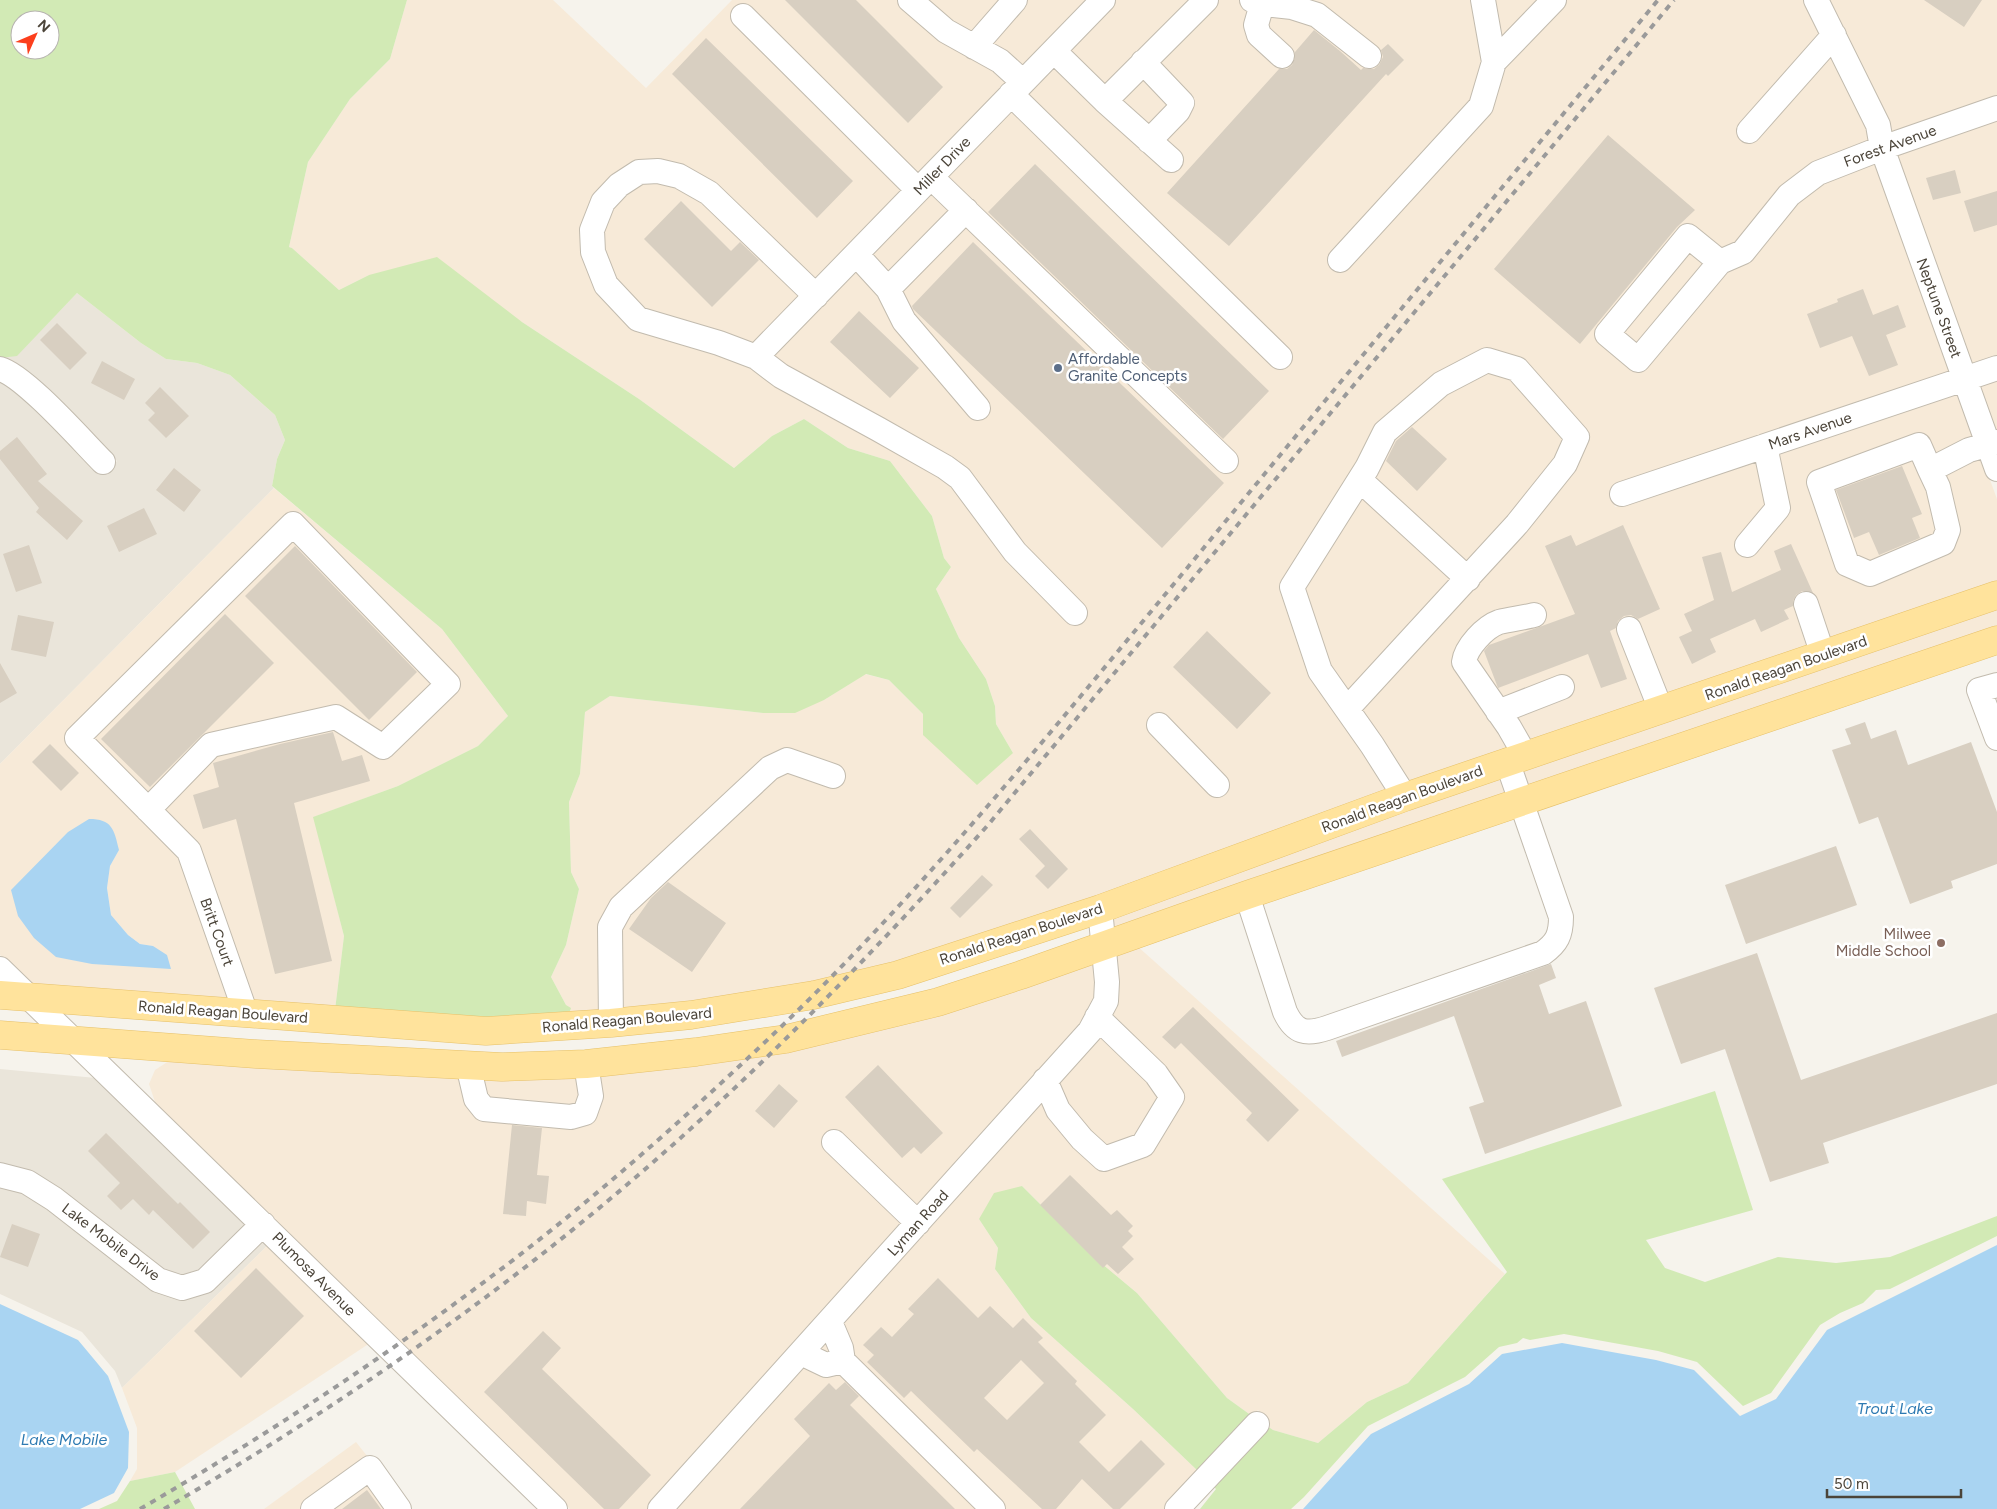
<svg xmlns="http://www.w3.org/2000/svg" width="1997" height="1509" font-family="Figtree,sans-serif">
	<rect width="100%" height="100%" fill="#f6f3ec"/>
	<!-- residential -->
	<path fill="#eae5da" d="M77,293L141,343L166,359L197,363L230,375L275,415L285,440L277,459L272,486L274,488L0,764V379L18,392L103,475L117,461L32,377L0,358L17,355Z
		M0,1069L96,1078L249,1225L201,1273L184,1278L163,1271L0,1165Z
		M0,1186L22,1191L178,1298L262,1238L269,1244L122,1388L115,1371L82,1332L0,1294Z"/>
	<!-- commercial -->
	<path fill="#f7ead8" fill-rule="evenodd" d="M407,0H553L646,88L732,0H1090L780,345L1116,0H1997V98L1822,182L1875,161L1951,374L1610,488L1615,507L1958,392L1997,499V586L1098,899L896,965L745,997L568,1017L566,1005L551,977L566,945L579,889L571,872L569,802L580,774L585,711L610,696L763,713L824,700L865,674L889,680L923,714L924,728L1013,753L996,724L995,706L986,679L959,638L936,589L951,567L944,558L932,516L890,461L848,448L804,419L772,436L734,468L639,399L522,322L369,275L339,290L292,248L289,247L308,162L350,99L390,59Z
		M1997,118V358L1971,367L1895,153Z
		M1997,378V440L1977,385Z
		M274,488L442,629L508,716L478,746L398,786L314,817L344,936L335,1010L254,1004L195,838L177,847L231,1003L34,987L0,955V764ZM119,850L110,866L107,888L111,915L128,935L140,944L153,946L34,938Z
		M1997,605V630L1113,933L1111,915L1407,806Z
		M1136,945L1505,1274L1408,1383L1367,1402L1318,1443L1273,1430L1267,1426L1270,1422L1258,1410L1252,1416L1227,1398L1137,1293L1089,1253L1022,1186L979,1219L998,1248L995,1269L1031,1318L1133,1409L1199,1472L1165,1509H673L1097,1037L1115,952Z
		M1096,959V999L1082,1026L648,1509H570L157,1108L149,1084L155,1070L175,1057L586,1074Z
		M269,1244L370,1343L175,1472L130,1481L137,1469V1428L122,1388Z
		M356,1442L409,1509H264Z"/>
	<!-- green -->
	<path fill="#d2eab5" fill-rule="evenodd" d="M0,0H407L390,59L350,99L308,162L289,247L292,248L339,290L369,275L437,257L522,322L639,399L734,468L772,436L804,419L848,448L890,461L932,516L944,558L951,567L936,589L959,638L986,679L995,706L996,724L1013,753L977,785L923,735V714L889,680L866,674L824,700L795,713H763L610,696L585,712L580,774L569,802L571,872L579,889L566,945L551,977L566,1005L571,1008L568,1017L487,1021L335,1010L344,936L313,817L398,786L478,746L508,716L442,629L272,486L277,459L285,440L275,415L230,375L197,363L166,359L141,343L77,293L17,356L0,358ZM20,20H50V50H20Z
		M1715,1091L1753,1210L1646,1240L1665,1268L1705,1282L1778,1257L1836,1263L1890,1257L1997,1216V1236L1890,1289L1876,1290L1863,1303L1840,1313L1820,1325L1771,1393L1743,1406L1697,1362L1658,1351L1564,1334L1530,1340L1523,1338L1517,1343L1499,1347L1465,1377L1368,1426L1304,1497L1291,1509H1200L1216,1489L1212,1485L1267,1426L1273,1430L1318,1443L1367,1402L1408,1383L1507,1272L1442,1179Z
		M1022,1186L1089,1253L1137,1293L1227,1398L1252,1416L1199,1472L1133,1409L1031,1318L995,1269L998,1248L979,1219L994,1193Z
		M175,1472L195,1509H99L117,1501L130,1481Z"/>
	<!-- water -->
	<path fill="#a9d4f2" d="M89,819C112,819 114,829 119,850L110,866L107,888L111,915L128,935L140,944L153,946L167,955L171,969L92,964L56,957L34,938L18,916L11,890L68,832Z
		M1997,1245V1509H1303L1371,1434L1469,1384L1502,1354L1562,1343L1656,1360L1694,1370L1740,1416L1776,1399L1827,1330Z
		M0,1304L78,1340L108,1376L129,1432L128,1468L114,1493L80,1509H0Z"/>
	<!-- building -->
	<path fill="#d8cfc1" fill-rule="evenodd" d="M785,0H856L943,87L908,123Z
		M1924,0H1982L1964,27Z
		M1314,30L1340,51L1361,70L1363,68L1374,69L1379,65L1383,57L1381,50L1388,44L1404,60L1388,76L1386,74L1229,246L1167,193L1279,69H1287L1292,65L1295,58V52Z
		M706,38L853,181L817,218L672,74Z
		M1608,135L1695,210L1677,227L1580,344L1494,269Z
		M1035,164L1269,391L1223,439L988,212Z
		M1955,170L1961,193L1933,200L1926,178Z
		M1997,191V225L1974,232L1964,201Z
		M681,201L731,251L740,242L759,260L712,307L644,239Z
		M973,242L1224,483L1162,548L913,309L912,306Z
		M1863,289L1873,315L1898,305L1906,327L1886,335L1898,365L1869,376L1852,336L1820,348L1807,314L1838,302L1837,299Z
		M859,311L919,368L890,398L830,342Z
		M57,323L87,353L70,370L40,340Z
		M102,361L135,379L124,400L91,383Z
		M160,387L189,416L166,438L148,420L155,413L145,403Z
		M1412,427L1447,459L1417,491L1386,461L1396,441Z
		M17,437L47,474L38,481L83,521L67,540L36,512L39,508L0,459V451Z
		M1902,466L1922,514L1912,518L1920,538L1879,555L1869,532L1854,538L1836,490Z
		M174,468L201,490L184,512L156,490Z
		M144,508L157,534L119,552L107,526Z
		M1623,525L1660,609L1638,619L1631,615L1624,616L1618,621L1616,628L1610,631L1627,679L1601,688L1588,654L1498,688L1484,651L1489,645L1575,614L1545,546L1571,535L1576,546Z
		M1791,544L1813,593L1802,591L1796,595L1793,601V606L1784,610L1789,619L1761,632L1755,619L1710,639L1716,652L1692,664L1679,637L1692,631L1684,614L1714,600L1702,557L1721,552L1732,592L1781,570L1774,551Z
		M29,545L42,583L16,592L3,554Z
		M295,546L417,672L369,720L245,596Z
		M225,614L274,663L150,787L101,739Z
		M18,615L54,622L46,657L11,650Z
		M1207,631L1271,693L1237,729L1173,667Z
		M0,663L17,693L0,703Z
		M1865,722L1871,739L1896,730L1908,765L1971,742L1997,812V864L1951,881L1953,888L1910,904L1878,817L1859,824L1832,750L1851,744L1845,729Z
		M333,732L342,761L362,755L370,781L294,803L332,961L275,974L236,819L203,829L193,795L219,787L213,763L280,744Z
		M50,744L79,773L61,791L32,762Z
		M1030,829L1068,869L1048,889L1035,876L1045,866L1019,839Z
		M1836,846L1857,905L1746,944L1725,885Z
		M982,875L993,885L960,918L950,908Z
		M668,882L726,923L692,972L629,929L651,898Z
		M1757,953L1801,1080L1997,1013V1084L1823,1143L1829,1163L1770,1182L1725,1049L1681,1064L1654,988Z
		M1551,964L1556,978L1539,985L1549,1014L1586,1001L1622,1106L1485,1154L1469,1107L1484,1102L1454,1016L1342,1057L1336,1041Z
		M1193,1007L1299,1110L1268,1142L1246,1120L1252,1113L1181,1043L1175,1049L1162,1037Z
		M878,1065L943,1133L921,1154L914,1147L902,1158L845,1097Z
		M779,1084L798,1101L774,1128L755,1111Z
		M512,1125L542,1128L537,1175L549,1176L546,1204L527,1201L526,1216L503,1214Z
		M106,1133L178,1204L180,1202L210,1232L193,1249L153,1210L149,1215L133,1199L121,1210L107,1196L120,1183L88,1151Z
		M1070,1175L1111,1215L1117,1210L1133,1226L1128,1231L1133,1236L1122,1247L1134,1259L1118,1274L1107,1264L1103,1268L1040,1205Z
		M12,1224L40,1234L28,1267L0,1257Z
		M256,1268L304,1316L241,1378L194,1331Z
		M938,1278L978,1318L990,1306L1013,1328L1023,1318L1043,1338L1038,1342L1077,1381L1075,1384L1106,1415L1079,1442L1109,1472L1141,1440L1165,1464L1120,1509H1113L1082,1479L1056,1509H1042L977,1449L974,1452L911,1391L904,1398L867,1362L874,1355L863,1345L881,1327L892,1337L914,1314L908,1309ZM1021,1360L1044,1383L1007,1420L984,1398Z
		M543,1331L561,1348L542,1369L651,1475L619,1509H604L484,1392Z
		M845,1382L859,1396L850,1405L955,1509H740L810,1436L794,1419L829,1383L836,1390Z
		M367,1490L381,1509H342Z"/>
	<g fill="none" stroke-linecap="round" stroke-linejoin="round">
		<defs>
			<path id="minor" d="M910,0L946,31L1000,61L1023,82
				M1252,0L1262,4L1292,7L1317,15L1369,56
				M1483,0L1494,62L1554,0
				M1816,0L1878,125L1882,148L1997,469
				M1262,4L1256,25L1259,35L1282,56
				M743,16L918,190
				M974,47L1015,0
				M1054,51L1105,101L1206,0
				M1143,62L1182,103L1178,111L1149,141
				M1011,94L1280,357
				M1105,101L1171,160
				M1749,131L1834,35
				M931,177L1226,461
				M856,254L888,289L966,210
				M1340,260L1481,106L1494,62
				M1720,262L1688,236L1607,334L1638,360L1720,262L1743,252L1789,195L1818,173L1882,148L1997,108
				M888,289L904,321L978,408
				M816,296L709,193L679,176L658,171L639,172L619,185L603,202L592,230L593,252L606,285L638,319L719,343L756,357L1103,0
				M756,357L781,376L878,429L945,467L960,478L1015,552L1075,613
				M0,369C25,376 82,441 103,462
				M1930,470L1919,445L1819,482L1847,564L1870,574L1943,543L1948,530L1938,487L1930,470L1969,450L1997,442
				M1360,480L1468,579
				M1622,494L1997,368
				M1747,545L1778,508L1765,446
				M1806,604L1823,655
				M1629,629L1661,710
				M1997,685L1979,690L1997,738
				M1347,709L1517,524L1565,464L1577,437L1517,369L1487,360L1441,384L1385,432L1367,468L1292,587L1320,671L1372,745L1405,797
				M1498,712L1562,687
				M1159,725L1217,785
				M1525,755L1509,727L1464,662C1466,647 1485,627 1499,622C1511,619 1523,618 1534,615
				M148,810L211,745L336,717L383,747L448,684L293,524L77,738L189,851L246,1014
				M1247,895L1285,1012C1295,1033 1306,1035 1327,1028L1543,953C1557,943 1561,935 1561,917L1507,761
				M0,969C185,1150 370,1329 555,1509
				M611,1023L610,927L621,907L770,768L787,760L833,776
				M468,1065L476,1099L484,1109L571,1117L585,1113L591,1096L586,1064
				M1045,1080L1058,1110L1082,1139L1104,1159L1143,1145L1172,1097L1156,1074L1097,1017
				M834,1142L918,1223
				M0,1175L27,1182L54,1199L158,1280L182,1288L205,1281L263,1224
				M830,1322L841,1348L843,1361L993,1509
				M801,1353L826,1365L843,1361
				M313,1509L370,1468L399,1509
				M660,1509L1090,1031L1106,1001L1107,982L1100,909
				M1177,1509L1257,1424"/>
			<path id="major" d="M0,995L486,1031L611,1023L691,1015L814,995L898,975L1100,909L1405,797L1997,595
				M0,1035L256,1054L502,1067L586,1064L696,1052L786,1039L938,1002L1021,975L1247,895L1997,640"/>
		</defs>
		<!-- minor casing -->
		<use href="#minor" stroke="#c2bbae" stroke-width="26"/>
		<!-- major casing -->
		<use href="#major" stroke="#e6c16a" stroke-width="29"/>
		<!-- minor -->
		<use href="#minor" stroke="#fff" stroke-width="24"/>
		<!-- major -->
		<use href="#major" stroke="#ffe39c" stroke-width="28"/>
		<!-- rail -->
		<path stroke="#9a9a9a" stroke-width="4" stroke-dasharray="6 6" stroke-linecap="butt" d="M140,1509C262,1438 379,1361 492,1276C587,1205 677,1125 763,1044C918,898 1052,730 1188,567C1344,377 1501,189 1658,0
			M164,1509C353,1399 535,1271 697,1123C800,1029 895,929 988,825L1674,0"/>
	</g>
	<!-- markers -->
	<circle fill="#5c6f8a" stroke="#fff" stroke-width="2" cx="1058" cy="368" r="5"/>
	<circle fill="#8d6e63" stroke="#fff" stroke-width="2" cx="1941" cy="943" r="5"/>
	<g text-anchor="middle" dominant-baseline="central" stroke-width="5" stroke-linejoin="round" paint-order="stroke">
		<!-- street labels -->
		<g font-size="15" fill="#4b4439" stroke="#fff">
			<text transform="translate(1890 146) rotate(-20)">Forest Avenue</text>
			<text transform="translate(942 166) rotate(-46)">Miller Drive</text>
			<text transform="translate(1939 308) rotate(70)">Neptune Street</text>
			<text transform="translate(1810 431) rotate(-19)">Mars Avenue</text>
			<text transform="translate(1786 668) rotate(-19)">Ronald Reagan Boulevard</text>
			<text transform="translate(1402 799) rotate(-20)">Ronald Reagan Boulevard</text>
			<text transform="translate(217 932) rotate(70)">Britt Court</text>
			<text transform="translate(1021 934) rotate(-18)">Ronald Reagan Boulevard</text>
			<text transform="translate(223 1012) rotate(4)">Ronald Reagan Boulevard</text>
			<text transform="translate(627 1020) rotate(-5)">Ronald Reagan Boulevard</text>
			<text transform="translate(918 1223) rotate(-48)">Lyman Road</text>
			<text transform="translate(111 1242) rotate(37)">Lake Mobile Drive</text>
			<text transform="translate(314 1274) rotate(45)">Plumosa Avenue</text>
		</g>
		<!-- service labels -->
		<g font-size="15" fill="#4e5e75" stroke="#fff" text-anchor="start">
			<text x="1068" y="359">Affordable<tspan x="1068" dy="17">Granite Concepts</tspan></text>
		</g>
		<!-- education labels -->
		<g font-size="15" fill="#785e54" stroke="#fff" text-anchor="end">
			<text x="1931" y="934">Milwee<tspan x="1931" dy="17">Middle School</tspan></text>
		</g>
		<!-- water labels -->
		<g font-size="16" font-style="italic" fill="#2e7ab2" stroke="#fff">
			<text x="1895" y="1408">Trout Lake</text>
			<text x="64" y="1439">Lake Mobile</text>
		</g>
	</g>
	<!-- north arrow -->
	<g transform="translate(35 35) rotate(45)"><circle r="24" fill="#ffffff" stroke="#b7b4b0"/>
	<path d="M0-4L9 19L0 12L-9 19Z" fill="#fc3f1d"/>
	<text y="-8" font-size="14" font-weight="bold" text-anchor="middle" fill="#4b4439">N</text>
	</g>
	<!-- scale -->
	<path d="M1827 1489v8h134v-8" fill="none" stroke="#4b4439" stroke-width="2.5"/>
	<text x="1834" y="1489" font-size="15" fill="#4b4439" stroke="#ffffff" stroke-width="4" paint-order="stroke">50 m</text>
</svg>
